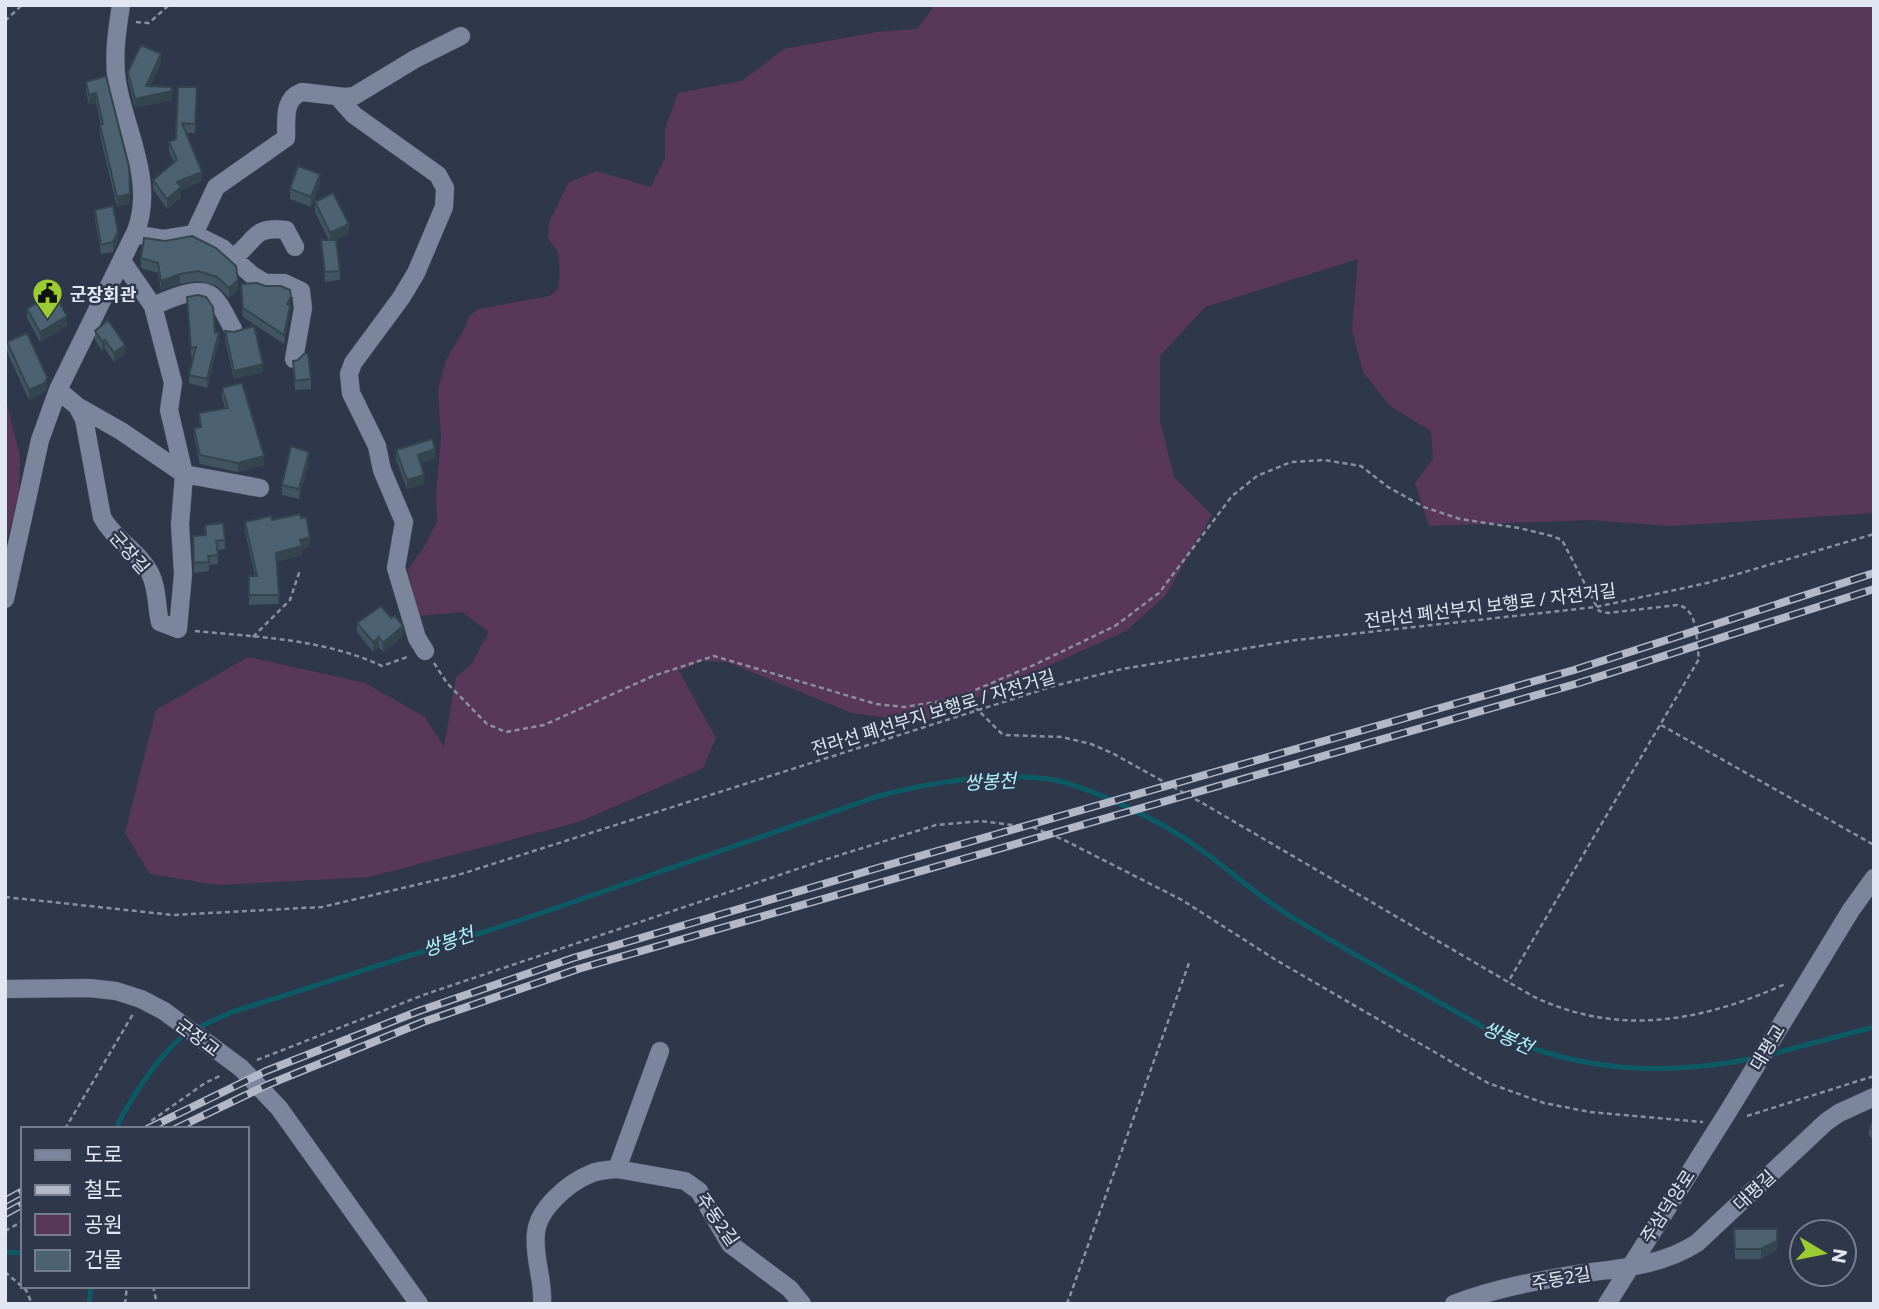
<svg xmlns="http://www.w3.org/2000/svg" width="1879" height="1309" font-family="Commissioner,'Noto Sans KR',sans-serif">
	<rect width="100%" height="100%" fill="#2f374b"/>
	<!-- green -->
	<path fill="#59375b" d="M935,5H1874V513L1671,526L1589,520L1429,526L1415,483L1433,459L1431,431L1390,406L1363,372L1352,330L1358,259L1205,307L1160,356V421L1174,477L1212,515L1166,595L1126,631L921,723L852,713L727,662L702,661L679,671L716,738L703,768L579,822L369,877L217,885L150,874L125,833L156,710L248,657L365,683L425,717L444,747L456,677L471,665L489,632L462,612L418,616L408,569L424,547L437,522L436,496L441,437L438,390L446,360L465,328L469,316L479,309L549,296L558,289L560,273L558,252L548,238L549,223L568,183L596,171L651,187L665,158V129L678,93L742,81L784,49L877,32L917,29Z
		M5,397L20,456L19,492L7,539Z"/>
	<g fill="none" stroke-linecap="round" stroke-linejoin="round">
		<!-- stream -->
		<path stroke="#0c5a65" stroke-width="5" d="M195,1029L232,1012L515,922L879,796C933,782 992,772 1048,779C1087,785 1160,821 1193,844C1225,866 1254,893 1287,914C1353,955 1422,992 1490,1031C1577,1072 1662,1077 1755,1058
			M1768,1055L1874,1027
			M116,1129C127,1103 163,1049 186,1034
			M5,1252L23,1253
			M89,1304L91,1286"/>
		<defs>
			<path id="minor" d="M337,96L354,115L438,175L445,188L444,207L416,273L401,298L353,363L349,374L351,393L377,446L382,470L404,522L396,568L417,638L425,651
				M135,234L164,239L194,234L222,248L252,275L265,283H284L301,291L303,308L294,359
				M194,234L216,187L286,138C287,121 282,99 302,92L345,97L354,96L415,59L461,36
				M234,257C257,240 252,226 286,230L295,247
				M153,306C168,300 197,285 212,296C221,303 227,319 233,329
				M58,390L77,406L84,419L102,517C113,539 138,550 150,573C158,589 156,606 160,622L178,629L183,574L180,525L184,474L169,410L173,383L153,306L122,261
				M77,406L121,431L184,474L260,488
				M5,599L40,440L58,390L136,231C155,181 125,130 117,82C113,56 117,31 121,5
				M5,989L89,988L116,991L141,999L164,1011L241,1068L279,1108L419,1304
				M617,1169L685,1181L699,1191L730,1244L790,1289L802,1304
				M542,1304C544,1280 533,1257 536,1233C538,1209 568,1183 590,1174C598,1170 608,1170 617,1169L660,1051
				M1454,1304C1495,1288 1541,1280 1584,1273C1624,1268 1663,1265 1697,1243L1826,1122L1839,1113L1874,1097
				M1607,1304L1729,1110L1851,910L1874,878"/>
		</defs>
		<!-- minor casing -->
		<use href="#minor" stroke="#4c5263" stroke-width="19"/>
		<!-- path -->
		<path stroke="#8990a0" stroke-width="2.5" stroke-dasharray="5 3.5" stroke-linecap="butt" d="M5,21L22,5
			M136,22L149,23L169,5
			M195,631C258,637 324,639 382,666L410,656
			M253,637L290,600L300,570
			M434,663L447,683L487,724L506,732L544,725L653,676L714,656L876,704L904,707L943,701L959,697L1036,664L1115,626L1159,593L1232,496L1257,476L1291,462L1324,460L1361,466L1388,487L1424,507L1460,519L1519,528L1552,536L1562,540L1599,611L1608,613L1677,605C1699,608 1696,641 1699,659L1508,982
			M960,698L972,704L1001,733L1006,735L1062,737L1091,744L1112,753L1204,804L1508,982C1520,988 1532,997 1546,1002C1627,1036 1708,1019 1785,984
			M1661,725L1874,845
			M5,897L173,915L322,907L458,875L1054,686L1122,669L1296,640L1596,607L1707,583L1874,534
			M257,1060L426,994L824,860L936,825L981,821L1035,828L1066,841L1182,900L1276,960L1488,1083L1544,1103L1590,1112L1703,1122
			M1747,1116L1874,1076
			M65,1129L133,1014
			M150,1129L151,1121L205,1083L222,1075
			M5,1231L23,1221
			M5,1243L6,1232
			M5,1272L26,1290L32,1304
			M153,1286L157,1304
			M125,1304L127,1286
			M1067,1304L1189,963"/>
		<!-- minor -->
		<use href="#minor" stroke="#7b859c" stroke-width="18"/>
		<defs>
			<path id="rail" d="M147,1129L266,1071L419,1011L573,958L881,867L1574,670L1874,573
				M175,1129L267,1085L423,1022L578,969L1579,683L1874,589
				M5,1201L23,1191
				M5,1214L23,1204"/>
		</defs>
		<!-- rail casing -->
		<use href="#rail" stroke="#b2b8c7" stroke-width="8"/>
		<!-- rail -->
		<use href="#rail" stroke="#2f374b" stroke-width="5" stroke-dasharray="16" stroke-linecap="butt"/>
	</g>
	<!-- wall -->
	<path fill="#415461" d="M161,63L150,86L172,100L135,108L128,81V72Z
		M106,76L130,203L117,207L100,135V125H101L96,103L89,105L86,91V82Z
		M178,87L197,97L195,133H186L202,181L181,190V197L167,209L153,189V180L174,163L169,151V142L176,139Z
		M320,184L311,207L290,199V189Z
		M315,202L349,233L335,240L340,271V280L325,282L321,240H329L315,212Z
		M95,210L118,242L113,252L101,254L95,219Z
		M165,241L238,290L229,298L217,286L198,281L180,284L161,290L158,273L141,268V258Z
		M241,284L291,306L284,344L243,317Z
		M187,297L215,333L219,341L207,388L189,383V375L194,356L191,357Z
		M27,309L67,326L40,342L27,318Z
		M95,331L125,354L114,362L105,349L102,351L95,340Z
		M225,331L263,372L234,379L225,340Z
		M7,342L47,386L45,392L29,400L7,352Z
		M293,361L311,379V389L295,390Z
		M222,388L264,465L238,472L200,464L194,436V428L200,427L199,413L225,409L222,397Z
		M396,450L435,458L420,464L424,484L407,489L396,459Z
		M309,461L299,499L282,495V485Z
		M272,520L310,546L302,549V555L276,562L279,604L249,605V576H255L245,531V522Z
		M205,525L225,540V549L218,550V564L209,565V571L194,573L193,536L205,535Z
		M357,623L403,636L383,652L379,647L373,652L357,632Z
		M1874,1121V1140L1869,1136V1127Z
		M1734,1229L1777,1250L1761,1259H1735Z"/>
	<!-- shaded-wall -->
	<path fill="#35454f" d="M161,54V63L146,95V86Z
		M172,91V100L135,108V99Z
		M96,93V103L89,105V95Z
		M202,172V181L181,190V197L167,209V199L177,182Z
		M320,174V184L311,207V197Z
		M130,194V203L117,207V197Z
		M349,224V233L330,243V233Z
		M118,232V242L113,252V242Z
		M180,274V284L161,290V281Z
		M238,280V290L229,298V288Z
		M291,297L290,314L284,344L287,304Z
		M67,316V326L40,342V332Z
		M219,332V341L207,388V379Z
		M105,340V349L102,351V341Z
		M125,345V354L114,362V353Z
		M263,364V372L234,379V371Z
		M47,377V386L45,392L29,400V390Z
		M435,449V458L418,465V455Z
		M309,452V461L299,499V489Z
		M264,456V465L238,472V463Z
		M424,475V484L407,489V480Z
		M310,537V546L302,549V555L276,562V553L300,540Z
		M403,626V636L383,652V643Z
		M379,637V647L373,652V642Z
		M1777,1241V1250L1761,1259V1249Z"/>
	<!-- building -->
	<path fill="#4c6271" stroke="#35454f" stroke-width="2" d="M141,45L161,54L146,86L171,87L172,91L135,99L128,72Z
		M106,76L129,167L130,194L117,197L100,125L103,124L96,93L89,95L86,82Z
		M178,87H197L195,124L182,123L202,172L177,182L181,187L167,199L153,180L177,160L169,142L176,139Z
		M298,166L320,174L311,197L290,189Z
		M333,193L349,224L330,233L315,202Z
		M113,206L118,232L113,242L101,245L95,210Z
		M192,236L216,248L236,266L238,280L229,288L217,277L198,271L180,274L161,281L158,263L141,258L144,238L165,241Z
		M321,240H336L340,271L325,272Z
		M257,283L265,286H281L290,290L291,297L287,304L290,306L284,335L243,308L241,284Z
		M54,293L67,316L40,332L27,309Z
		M198,295L206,297L213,307L215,333L219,332L207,379L189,375L196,347L191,348L187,297Z
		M108,320L125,345L114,353L105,340L102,341L95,331Z
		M254,326L263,364L234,371L225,331L234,332Z
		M27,333L47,377L45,383L29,390L7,342Z
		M304,354H308L311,379L295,381L293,361L298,360Z
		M242,383L264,456L238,463L200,455L194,428L201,427L199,413L228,408L222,388Z
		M432,439L435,449L418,455L424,475L407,480L396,450Z
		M291,446L309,452L299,489L282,485Z
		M300,514L301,518L306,517L310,537L300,540L302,546L276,553L279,595H249V576H257L245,522L271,516L272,520Z
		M223,523L225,540L216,541L218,555L208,556L209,562L194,563L193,536L206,535L205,525Z
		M381,606L391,618L395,616L403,626L383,643L379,637L373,642L357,623Z
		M1874,1121V1131L1869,1127Z
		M1734,1229H1777V1241L1761,1249H1735Z"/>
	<!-- icons -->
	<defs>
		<symbol id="civic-pin" viewBox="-11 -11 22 30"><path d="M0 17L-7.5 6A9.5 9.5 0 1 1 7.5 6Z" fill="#9cca31" stroke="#2f374b"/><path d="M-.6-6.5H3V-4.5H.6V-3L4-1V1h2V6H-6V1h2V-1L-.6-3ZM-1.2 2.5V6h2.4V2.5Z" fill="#111"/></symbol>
	</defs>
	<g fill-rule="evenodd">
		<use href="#civic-pin" x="30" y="276" width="35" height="47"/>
	</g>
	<g text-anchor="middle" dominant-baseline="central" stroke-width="5" stroke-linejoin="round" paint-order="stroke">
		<!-- poi labels -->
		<g font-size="18" font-weight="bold" fill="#e1e6f3" stroke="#2f374b" text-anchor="start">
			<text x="70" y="294">군장회관</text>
		</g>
		<!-- street labels -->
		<g font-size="18" fill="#e1e6f3" stroke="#2f374b">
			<text transform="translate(130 552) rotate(49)">군장길</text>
			<text transform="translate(1490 605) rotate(-7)">전라선 폐선부지 보행로 / 자전거길</text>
			<text transform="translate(933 712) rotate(-17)">전라선 폐선부지 보행로 / 자전거길</text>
			<text transform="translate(198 1037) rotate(37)">군장교</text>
			<text transform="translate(1767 1047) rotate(-59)">대평교</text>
			<text transform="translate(1754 1190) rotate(-43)">대평길</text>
			<text transform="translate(1667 1206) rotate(-57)">주삼덕양로</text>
			<text transform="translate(718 1219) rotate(55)">주동2길</text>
			<text transform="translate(1561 1278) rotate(-10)">주동2길</text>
		</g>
		<!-- water labels -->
		<g font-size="19" font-style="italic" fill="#acf2ff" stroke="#2f374b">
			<text transform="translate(990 781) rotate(-3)">쌍봉천</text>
			<text transform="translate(448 941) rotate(-19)">쌍봉천</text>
			<text transform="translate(1508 1037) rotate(24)">쌍봉천</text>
		</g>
	</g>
	<!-- border -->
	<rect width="1879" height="1309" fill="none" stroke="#e1e6f3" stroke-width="14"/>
	<!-- legend -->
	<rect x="21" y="1127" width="228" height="161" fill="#2f374b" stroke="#767d8e" stroke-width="2"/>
	<rect x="35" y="1150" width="35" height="10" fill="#7b859c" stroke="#767d8e" stroke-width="2"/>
	<text x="84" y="1162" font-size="21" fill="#e1e6f3">도로</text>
	<rect x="35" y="1185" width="35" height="10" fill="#b2b8c7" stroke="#767d8e" stroke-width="2"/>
	<text x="84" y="1197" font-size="21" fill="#e1e6f3">철도</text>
	<rect x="35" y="1214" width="35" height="21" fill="#59375b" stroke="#767d8e" stroke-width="2"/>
	<text x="84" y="1232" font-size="21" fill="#e1e6f3">공원</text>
	<rect x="35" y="1250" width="35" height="21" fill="#4c6271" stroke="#767d8e" stroke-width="2"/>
	<text x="84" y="1267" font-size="21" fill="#e1e6f3">건물</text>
	<!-- north arrow -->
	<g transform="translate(1823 1253) rotate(100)"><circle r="33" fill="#2f374b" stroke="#767d8e" stroke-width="2"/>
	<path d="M0-5L12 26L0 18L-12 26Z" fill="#9cca31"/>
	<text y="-10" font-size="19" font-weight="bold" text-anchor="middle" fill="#e1e6f3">N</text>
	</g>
</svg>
